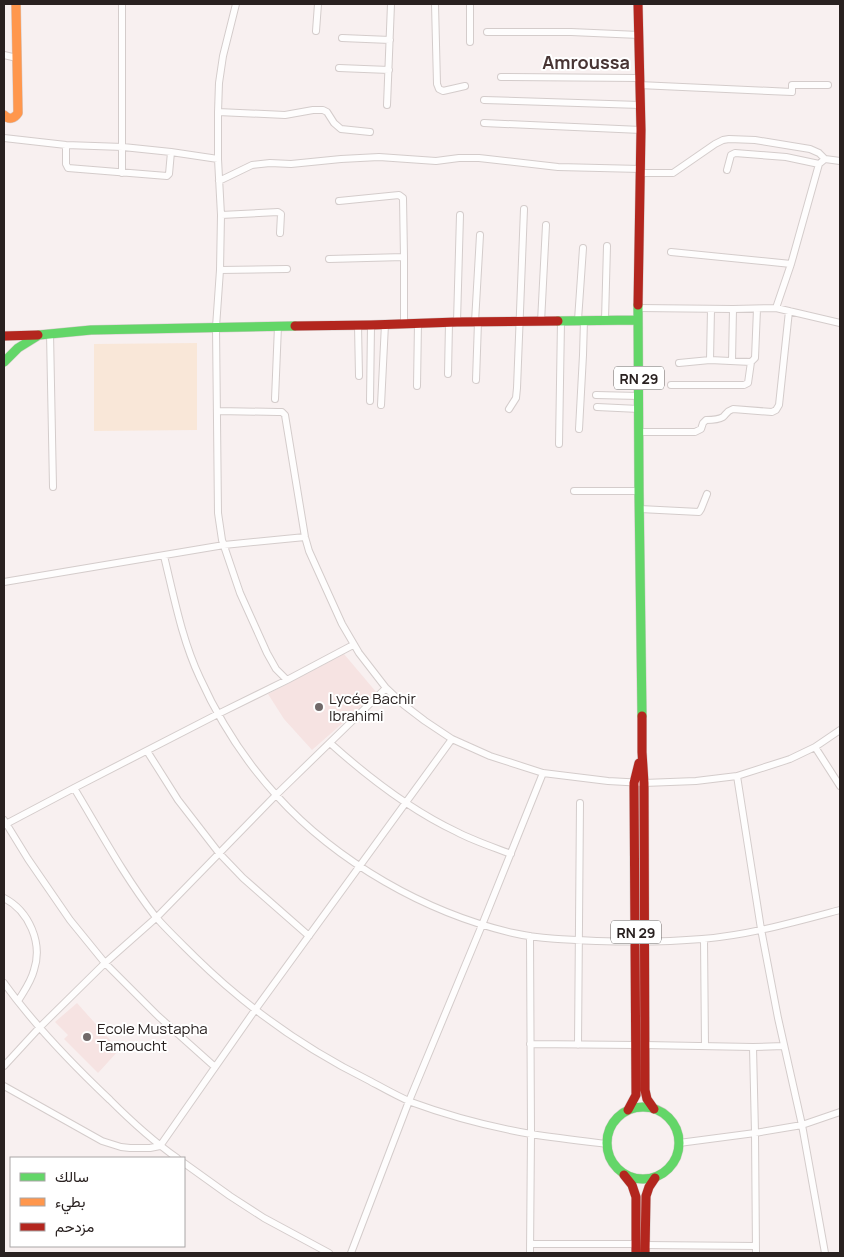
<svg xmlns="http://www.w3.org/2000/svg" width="844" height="1257" font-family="Manrope,Vazirmatn,sans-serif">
	<rect width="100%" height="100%" fill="#f8f0f0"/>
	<!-- built -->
	<path fill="#f6e3e2" d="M344,654L377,693L312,750L284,719L268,694Z
		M77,1003L119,1050L98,1073L64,1039L68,1035L55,1022Z"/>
	<!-- green -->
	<path fill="#f9e7d8" d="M197,343V430L94,431V344Z"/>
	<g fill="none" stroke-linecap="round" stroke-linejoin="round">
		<defs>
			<path id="street" d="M122,4V173
				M236,4L223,56L219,83L218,112V159L221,215L220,270L216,327L218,513L222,540L240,593L267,653L276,669L287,680
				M435,4L437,84L439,89L443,91L465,86
				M470,4V42
				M316,31L318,4
				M487,32H571L639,35
				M342,38L390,40
				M4,55L17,58
				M339,68L389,70
				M501,77L639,78
				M639,85L792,92V85H828
				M484,100L640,105
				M387,105L391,4
				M218,112L285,115L313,110H323L327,112L334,123L341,129L370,132
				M484,123L641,130
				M4,138L66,145L123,147L171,152L218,159
				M66,145V164L68,168L167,176L169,174L171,152
				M727,170L731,155L735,153L786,157L819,164
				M641,173H673L715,144L723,140L729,139L755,140L810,149L819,153L825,159
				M219,181L252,165L270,163L291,164L341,159L379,157L436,161L459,158H479L558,167L641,169
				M339,201L399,195L403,198L404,257V323
				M221,215L278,212L281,214L280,233
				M671,252L791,264
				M329,259L404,257
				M220,270L287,269
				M639,308L733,309L776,308L840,323
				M776,308L791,264L819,164L825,159L840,161
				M578,320L583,248
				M605,320L607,246
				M457,322L460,215
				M475,322L480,235
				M541,322L546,225
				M358,325L359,376
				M50,333L53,487
				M710,360L711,309
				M732,361L733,309
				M679,363L710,360L751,362L755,358L757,309
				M448,374L449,323
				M476,380L478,322
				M671,385H744L748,383L751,362
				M417,386L418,323
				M596,395L639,396
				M275,399L278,326
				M370,401L371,325
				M381,405L385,324
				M597,407L639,409
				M509,409L516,398L517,388L524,209
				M218,411L278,412H282L285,415L305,537L309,551L342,624L359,653L386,688L404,705L425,721L452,739L490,756L543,773L608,781L644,783L696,781L737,776L790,759L815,747L840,730
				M579,429L583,355L584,320
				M639,432H695L701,429L703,423L706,420C711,420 718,420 723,417C727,413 727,411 733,409L772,412L776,410L779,405L789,311
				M559,444L561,321
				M574,491H639
				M640,509L699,512L701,509L707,494
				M164,556C174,597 182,640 200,678C219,720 245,761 277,796C337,862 426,913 513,933C540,939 569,940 597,941C632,942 667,942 702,939C749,935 795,922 840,910
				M4,582L224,545L305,537
				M330,743C369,778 410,810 457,832C474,841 493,847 511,854
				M815,747L840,786
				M147,751L178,800L219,853L243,878L309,936
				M737,776L761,929L778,1018L802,1125L825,1253
				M74,788C100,831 124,876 155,916C167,930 181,943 195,957C247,1008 305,1049 370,1081C383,1088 397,1096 411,1102C449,1116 491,1127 531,1134C556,1138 582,1141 607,1144
				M4,820L28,859L70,920L105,963L158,1016L215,1067
				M4,825L74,788L218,714L287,680L353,645
				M4,898C29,911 43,943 34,970C31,982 24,991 18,1001
				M704,939L705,1046
				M4,983C35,1026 72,1064 110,1100C131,1121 153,1141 177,1158
				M530,1044L636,1045
				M578,1045L580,803
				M645,1045L753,1047L784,1046
				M753,1047L755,1133L756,1253
				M4,1066L39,1028L105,963L157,917L276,795L386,688
				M4,1086L102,1141L121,1147L130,1148H150L160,1146L255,1010L452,739
				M679,1143L755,1133L802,1125L840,1112
				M184,1163L230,1196L264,1218L329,1253
				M530,1244H636
				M645,1245L756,1246
				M351,1253L409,1101L482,925L543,773
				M530,1253L531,1134L530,936"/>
			<path id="fast" d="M638,305L639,491L642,716
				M558,321L638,320
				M4,362L18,348L39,335L91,330L295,326
				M607 1143a36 36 0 1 1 72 0a36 36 0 1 1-72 0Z"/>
			<path id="slow" d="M4,115C9,120 14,119 18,113L16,4"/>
			<path id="jam" d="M638,4L641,130L638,305
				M295,326L371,325L457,322L558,321
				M4,336L38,335
				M642,716V752L644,783L645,1090L647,1099L654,1109
				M628,1110L636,1095L634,783L639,763
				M624,1175L632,1185L636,1197V1253
				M645,1253L646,1196L649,1187L655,1178"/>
		</defs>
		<!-- street casing -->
		<use href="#street" stroke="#d4cccb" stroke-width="8"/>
		<!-- fast casing -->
		<use href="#fast" stroke="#d4cccb" stroke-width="10"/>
		<!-- slow casing -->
		<use href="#slow" stroke="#d4cccb" stroke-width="10"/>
		<!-- jam casing -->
		<use href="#jam" stroke="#d4cccb" stroke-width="10"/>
		<!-- street -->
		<use href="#street" stroke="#fefdfd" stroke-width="6"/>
		<!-- fast -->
		<use href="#fast" stroke="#63d668" stroke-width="9"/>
		<!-- slow -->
		<use href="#slow" stroke="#ff974d" stroke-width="9"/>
		<!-- jam -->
		<use href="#jam" stroke="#b3261e" stroke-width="9"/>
	</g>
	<!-- markers -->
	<g fill="#716969" stroke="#fff" stroke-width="2">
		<circle cx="319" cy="707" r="5"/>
		<circle cx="87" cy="1037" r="5"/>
	</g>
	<g text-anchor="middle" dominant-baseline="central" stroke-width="4" stroke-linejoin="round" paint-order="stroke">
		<!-- shield labels -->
		<g fill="#fff" stroke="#696463" stroke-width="1">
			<rect x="614" y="366.5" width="50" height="23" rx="4"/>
			<rect x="611" y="920.5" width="50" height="23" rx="4"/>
		</g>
		<g font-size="14" font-weight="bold" fill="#292120">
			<text x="639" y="378">RN 29</text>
			<text x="636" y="932">RN 29</text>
		</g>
		<!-- poi labels -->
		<g font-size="15" fill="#292120" stroke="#fff" text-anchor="start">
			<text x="329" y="698">Lycée Bachir<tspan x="329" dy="17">Ibrahimi</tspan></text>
			<text x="97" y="1028">Ecole Mustapha<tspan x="97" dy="17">Tamoucht</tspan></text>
		</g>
		<!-- quarter labels -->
		<g font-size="18" font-weight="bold" fill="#483534" stroke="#fff">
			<text x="586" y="62">Amroussa</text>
		</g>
	</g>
	<!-- border -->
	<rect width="844" height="1257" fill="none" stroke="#292120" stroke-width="10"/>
	<!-- legend -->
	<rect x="10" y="1157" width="175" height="90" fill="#ffffff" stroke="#a9a6a6"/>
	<rect x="20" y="1173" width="25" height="8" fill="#63d668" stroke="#a9a6a6"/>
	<text x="55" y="1182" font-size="15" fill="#292120">سالك</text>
	<rect x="20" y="1198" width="25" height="8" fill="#ff974d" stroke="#a9a6a6"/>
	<text x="55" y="1207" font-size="15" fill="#292120">بطيء</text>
	<rect x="20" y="1223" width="25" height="8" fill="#b3261e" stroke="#a9a6a6"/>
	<text x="55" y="1232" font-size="15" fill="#292120">مزدحم</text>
</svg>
